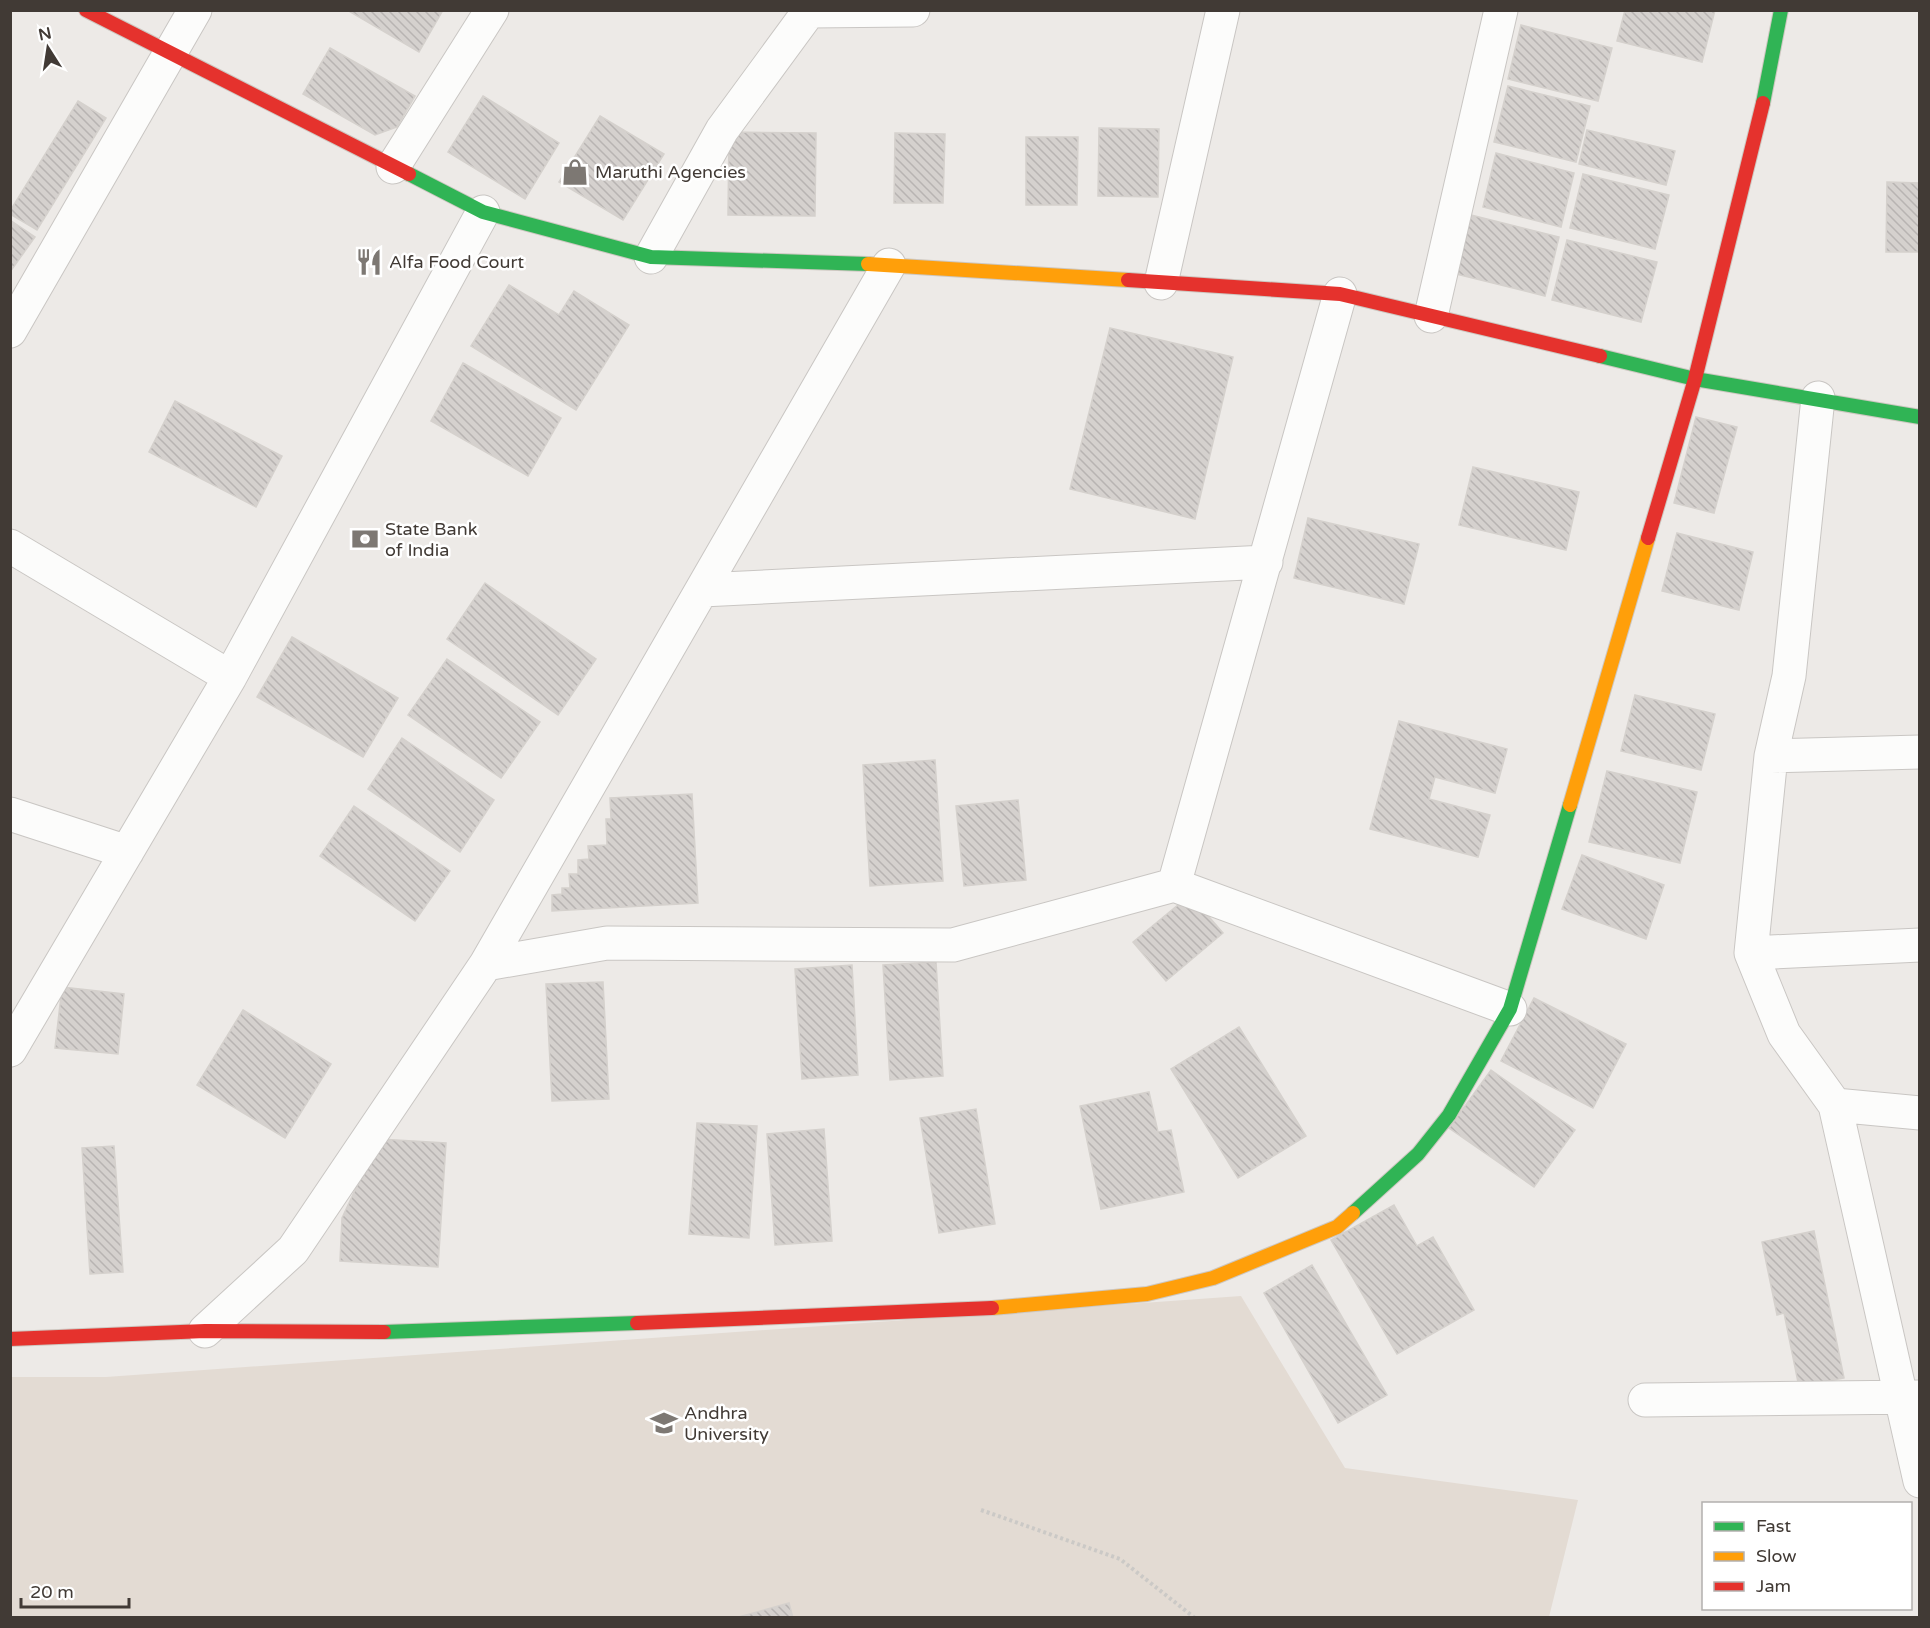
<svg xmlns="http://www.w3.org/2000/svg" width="1930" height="1628" font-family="'Varela Round',sans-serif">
	<defs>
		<pattern id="building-back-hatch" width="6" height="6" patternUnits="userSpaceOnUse" patternTransform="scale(1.5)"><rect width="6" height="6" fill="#d5d1ce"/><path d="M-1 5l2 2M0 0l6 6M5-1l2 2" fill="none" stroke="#b8b4b2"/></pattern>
	</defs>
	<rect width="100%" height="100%" fill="#edeae7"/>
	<!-- education -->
	<path fill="#e3dbd3" d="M1241,1296L1345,1468L1578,1500L1549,1617H11L10,1377H106Z"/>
	<!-- building -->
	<path fill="url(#building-back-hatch)" stroke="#d5d1cd" stroke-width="1.5" d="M347,10H443L419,52Z
		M1625,10H1715L1702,62L1617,41Z
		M1521,25L1612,48L1598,101L1508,79Z
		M330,48L415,96L397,127L375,135L303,94Z
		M1508,86L1590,106L1576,162L1494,142Z
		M483,96L559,143L525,199L448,152Z
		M78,101L106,118L37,230L10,214V211Z
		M600,116L664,154L623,220L559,182Z
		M1099,128L1159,129L1158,197L1098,196Z
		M1587,130L1675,151L1666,185L1579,164Z
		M729,132L816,133L815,216L728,215Z
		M895,133L945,134L943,203H894Z
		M1026,137H1078L1077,205H1026Z
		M1496,153L1574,173L1561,227L1483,207Z
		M1583,174L1669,195L1655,249L1570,228Z
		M1887,182L1920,183V252H1886Z
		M1471,215L1559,237L1545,296L1456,274Z
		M10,220L35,237L10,272Z
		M1567,240L1657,262L1641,322L1552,300Z
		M509,285L559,315L574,291L629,325L576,410L471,346Z
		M1110,328L1233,357L1195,519L1070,489Z
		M463,363L561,418L528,476L431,421Z
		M175,401L282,456L256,507L149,452Z
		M1696,417L1737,427L1714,513L1674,503Z
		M1473,467L1579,492L1566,550L1459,525Z
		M1308,518L1419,544L1404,604L1294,578Z
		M1677,533L1753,552L1739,610L1662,591Z
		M485,583L596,659L558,715L447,639Z
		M292,637L398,698L363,757L257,697Z
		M447,659L540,722L501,778L408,715Z
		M1635,695L1715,714L1701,770L1621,751Z
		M1399,721L1507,749L1495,793L1435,777L1429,799L1490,815L1478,857L1370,829Z
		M402,738L494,800L460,852L368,789Z
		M935,760L943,881L870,886L863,765Z
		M1607,771L1697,792L1680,863L1589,842Z
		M692,794L698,903L552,911V895L562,894V888H570L569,874H578V860L589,859L588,846L607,845L606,819H611L610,798Z
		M1018,800L1026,880L964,886L956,806Z
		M354,806L450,871L415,921L320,856Z
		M1582,855L1664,885L1646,939L1562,909Z
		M1190,895L1223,933L1166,981L1133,942Z
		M936,962L943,1076L890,1080L883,965Z
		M852,965L858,1075L802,1079L795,969Z
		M603,982L609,1099L552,1101L546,984Z
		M62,987L124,994L118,1054L55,1048Z
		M1534,998L1626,1044L1593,1108L1501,1061Z
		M243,1010L331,1064L285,1138L197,1085Z
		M1239,1027L1306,1136L1238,1178L1171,1069Z
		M1491,1070L1575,1130L1534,1187L1449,1128Z
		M1149,1092L1158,1132L1171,1130L1184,1192L1101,1209L1080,1106Z
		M976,1109L995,1224L939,1233L920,1118Z
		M697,1123L757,1126L749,1238L689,1234Z
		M824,1129L832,1241L775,1245L767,1134Z
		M379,1139L446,1143L438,1267L340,1261L342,1218Z
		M114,1146L123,1272L90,1274L82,1148Z
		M1394,1205L1417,1246L1433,1237L1474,1310L1397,1354L1331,1240Z
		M1814,1231L1844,1378L1799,1387L1784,1313L1777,1315L1762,1242Z
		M1312,1265L1387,1395L1338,1423L1264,1293Z
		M789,1603L793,1618H735Z"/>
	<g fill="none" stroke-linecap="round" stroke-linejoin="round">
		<defs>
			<path id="street" d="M810,11L913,10
				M393,167L492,10
				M651,257L722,130L810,10
				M1161,283L1223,10
				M1431,316L1501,10
				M10,331L195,10
				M1818,398L1789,676L1771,756L1751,953L1784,1034L1835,1105L1920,1481
				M10,546L230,677
				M702,590L1266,562
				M1771,756L1920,752
				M10,814L127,852
				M1174,885L1340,294
				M1751,953L1920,945
				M486,964L889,265
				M10,1050L230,677L483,212
				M1835,1105L1920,1113
				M205,1331L293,1250L486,964L607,943L953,945L1174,885L1510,1009
				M1645,1400L1920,1397"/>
			<path id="fast" d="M1763,103L1781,10
				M409,174L483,212L651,257L868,264
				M1600,356L1695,379L1920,417
				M1353,1213L1418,1154L1449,1115L1510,1009L1570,805
				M384,1332L637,1323"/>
			<path id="slow" d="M868,264L1128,280
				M1570,805L1648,538
				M992,1308L1147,1294L1213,1278L1337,1227L1353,1213"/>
			<path id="jam" d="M86,10L409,174
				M1128,280L1340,294L1600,356
				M1648,538L1695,379L1763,103
				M637,1323L992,1308
				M10,1339L205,1331L384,1332"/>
		</defs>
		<!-- street casing -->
		<use href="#street" stroke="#c9c6c3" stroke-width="35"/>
		<!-- fast casing -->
		<use href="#fast" stroke="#cdc7c0" stroke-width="16"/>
		<!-- slow casing -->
		<use href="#slow" stroke="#cdc7c0" stroke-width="16"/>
		<!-- jam casing -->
		<use href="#jam" stroke="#cdc7c0" stroke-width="16"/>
		<!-- path -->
		<path stroke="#cbc9c6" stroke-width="4" stroke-dasharray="3 3" stroke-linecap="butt" d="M981,1510L1120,1559L1195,1618"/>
		<!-- street -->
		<use href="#street" stroke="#fcfcfb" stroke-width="33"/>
		<!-- fast -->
		<use href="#fast" stroke="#30b455" stroke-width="14"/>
		<!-- slow -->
		<use href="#slow" stroke="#ff9f0a" stroke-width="14"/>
		<!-- jam -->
		<use href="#jam" stroke="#e5322d" stroke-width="14"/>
	</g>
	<!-- icons -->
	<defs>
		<symbol id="shop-bare" viewBox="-9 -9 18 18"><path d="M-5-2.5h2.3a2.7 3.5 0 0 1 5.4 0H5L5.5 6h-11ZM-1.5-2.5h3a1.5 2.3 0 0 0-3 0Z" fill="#7d7873" stroke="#fff" stroke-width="2.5" paint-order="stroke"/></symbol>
		<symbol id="restaurant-bare" viewBox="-9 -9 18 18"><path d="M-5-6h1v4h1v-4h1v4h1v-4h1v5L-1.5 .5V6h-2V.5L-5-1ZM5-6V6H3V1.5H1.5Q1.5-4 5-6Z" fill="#7d7873" stroke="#fff" stroke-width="2.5" paint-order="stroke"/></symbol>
		<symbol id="bank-bare" viewBox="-9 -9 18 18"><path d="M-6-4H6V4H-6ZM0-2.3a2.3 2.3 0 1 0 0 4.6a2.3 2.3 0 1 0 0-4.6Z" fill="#7d7873" stroke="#fff" stroke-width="2.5" paint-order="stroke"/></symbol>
		<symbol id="university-bare" viewBox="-9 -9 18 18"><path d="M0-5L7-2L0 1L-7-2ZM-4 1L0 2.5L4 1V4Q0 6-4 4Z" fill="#7d7873" stroke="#fff" stroke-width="2.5" paint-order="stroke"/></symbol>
	</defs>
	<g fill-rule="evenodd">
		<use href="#shop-bare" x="556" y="153" width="38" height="38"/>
		<use href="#restaurant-bare" x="350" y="243" width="38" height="38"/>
		<use href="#bank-bare" x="346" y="520" width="38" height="38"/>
		<use href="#university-bare" x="645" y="1404" width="38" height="38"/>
	</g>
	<g text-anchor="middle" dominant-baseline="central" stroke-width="5" stroke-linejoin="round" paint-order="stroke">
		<!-- poi labels -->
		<g font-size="18" fill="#413a35" stroke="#fff" text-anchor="start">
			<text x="595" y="172">Maruthi Agencies</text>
			<text x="389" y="262">Alfa Food Court</text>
			<text x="385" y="529">State Bank<tspan x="385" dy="21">of India</tspan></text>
			<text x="684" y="1413">Andhra<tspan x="684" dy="21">University</tspan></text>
		</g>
	</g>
	<!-- border -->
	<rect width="1930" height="1628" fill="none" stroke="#413a35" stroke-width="24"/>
	<!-- legend -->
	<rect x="1702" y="1502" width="210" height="108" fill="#ffffff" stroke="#b3b0ae" stroke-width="1.5"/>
	<rect x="1714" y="1522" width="30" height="9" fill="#30b455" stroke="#b3b0ae" stroke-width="1.5"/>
	<text x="1756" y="1532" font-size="18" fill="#413a35">Fast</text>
	<rect x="1714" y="1552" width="30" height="9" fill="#ff9f0a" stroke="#b3b0ae" stroke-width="1.5"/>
	<text x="1756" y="1562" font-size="18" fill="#413a35">Slow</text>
	<rect x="1714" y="1582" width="30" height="9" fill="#e5322d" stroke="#b3b0ae" stroke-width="1.5"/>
	<text x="1756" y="1592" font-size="18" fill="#413a35">Jam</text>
	<!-- north arrow -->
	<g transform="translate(48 48) rotate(348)" stroke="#ffffff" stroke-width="4.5" paint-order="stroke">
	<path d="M0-4.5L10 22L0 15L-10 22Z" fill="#413a35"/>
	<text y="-9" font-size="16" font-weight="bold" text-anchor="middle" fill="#413a35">N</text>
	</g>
	<!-- scale -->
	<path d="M21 1598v9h108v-9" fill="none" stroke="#413a35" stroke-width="3"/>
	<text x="30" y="1598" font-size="18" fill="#413a35" stroke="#ffffff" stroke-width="4.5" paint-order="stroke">20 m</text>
</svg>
